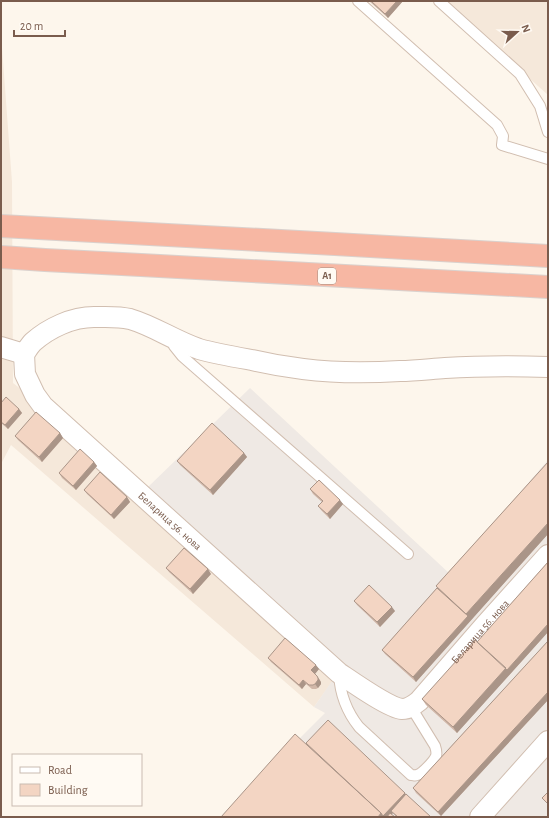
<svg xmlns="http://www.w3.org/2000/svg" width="549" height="818" font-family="'Alegreya Sans',sans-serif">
	<rect width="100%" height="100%" fill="#fdf6ec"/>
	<!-- residential -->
	<path fill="#f5e8da" d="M443,1H548V95L462,18Z
		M1,34L12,182L13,383L147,488L344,665L314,707L11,445L1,464Z"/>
	<!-- industrial -->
	<path fill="#efe9e4" d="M250,388L450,574L548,460V817H221L325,713L314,707L343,665L147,488Z"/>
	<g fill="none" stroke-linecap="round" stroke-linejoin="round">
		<defs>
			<path id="service" d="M358,1L497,125L503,136L502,145L548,159
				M439,1L520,74L540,106L548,132
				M173,340L174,346L182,356L408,554
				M339,674C340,693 347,712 359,727L411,775C414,775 415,776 417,775C422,774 434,761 436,756C437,753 436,749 435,746L411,707"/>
			<g id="minor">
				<path d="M1,347L24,354"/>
				<path id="s1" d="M24,354L25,374L35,395L43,406L339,673C351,681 389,708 402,709C409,709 414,705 419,701L485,625L548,555"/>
				<path d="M24,354C27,350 30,345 33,342C49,328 72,317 94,317C105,317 118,316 130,319C154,326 175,341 199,349C217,354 235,357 252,360C269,364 286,367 303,369C335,373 368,373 400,371C415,371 430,369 445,368C479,366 514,366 548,367"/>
				<path d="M480,817L548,741"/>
			</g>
			<path id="motorway" d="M1,226L335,244L548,256
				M1,257L45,260L141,265L548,287"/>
		</defs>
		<!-- service casing -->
		<use href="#service" stroke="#d1beb0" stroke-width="12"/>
		<!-- minor casing -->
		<use href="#minor" stroke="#d1beb0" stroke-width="22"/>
		<!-- motorway casing -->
		<use href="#motorway" stroke="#dad1cd" stroke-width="24"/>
		<!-- service -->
		<use href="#service" stroke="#fff" stroke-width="10"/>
		<!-- minor -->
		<use href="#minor" stroke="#fff" stroke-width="20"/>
		<!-- motorway -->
		<use href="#motorway" stroke="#f7b7a3" stroke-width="22"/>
	</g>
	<!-- wall -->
	<path fill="#d1b7a8" d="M369,1H403L388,18Z
		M1,403L19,409L22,413L8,429L1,423Z
		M60,433L63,438L42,462L18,440L15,436Z
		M244,453L247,457L213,495L180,465L177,461Z
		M94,462L97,466L76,490L62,478L59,473Z
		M548,462V534L416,682L385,654L382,650L437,588L436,586Z
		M310,489L343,504L330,519L321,510L318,506L322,502L313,494Z
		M84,490L127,497L130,502L114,519L87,494Z
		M548,562V632L457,733L426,705L422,699L477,642Z
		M166,568L211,574L193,594L169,572Z
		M354,601L395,611L380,627L357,605Z
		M548,641V700L441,816L416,793L413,788Z
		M268,658L319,669L315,674L320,680L321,684L318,688L316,689H312L306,684L302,689L271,662Z
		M306,743L406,795L431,817H396L393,813L392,814L221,817L309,747Z"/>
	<!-- shaded-wall -->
	<path fill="#aa9588" d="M397,1H403L388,18L385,14Z
		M19,409L22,413L8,429L5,425Z
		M60,433L63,438L42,462L39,457Z
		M244,453L247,457L213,495L210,490Z
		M94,462L97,466L76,490L73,486Z
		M127,497L130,502L114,519L111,515Z
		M340,500L343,504L330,519L327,514Z
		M548,523V534L416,682L413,677L468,616L466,614Z
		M208,569L211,574L193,594L190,589Z
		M392,607L395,611L380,627L377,622Z
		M548,624V632L457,733L453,727L506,668Z
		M316,665L319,669L314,675L311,670Z
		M317,676L321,682V684L318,688L315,684Z
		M303,680L306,684L302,689L299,685Z
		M548,692V700L441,816L438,812Z
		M405,793L408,797L391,811L393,813L389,817H378L381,813Z"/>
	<!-- building -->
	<path fill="#f3d5c3" stroke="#aa9588" d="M371,1H397L385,14Z
		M6,397L19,409L5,425L1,422V403Z
		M36,412L60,433L39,457L15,436Z
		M212,423L244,453L210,490L177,461Z
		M80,449L94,462L73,486L59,473Z
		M548,462V523L466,614L436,586Z
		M100,472L127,497L111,515L84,490Z
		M319,480L340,500L327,514L318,506L323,501L310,489Z
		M184,548L208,569L190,589L166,568Z
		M548,562V624L507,670L477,642Z
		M369,585L392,607L377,622L354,601Z
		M437,588L468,616L413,677L382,650Z
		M285,638L316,665L311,670L317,676L318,678V680L315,684L313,685H309L303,680L299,685L268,658Z
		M475,640L506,668L453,727L422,699Z
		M548,641V692L438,812L413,788Z
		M328,720L405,793L383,816L381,813L352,786L306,743Z
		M295,734L381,813L378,817H221Z
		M548,792V804L542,798Z
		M406,794L431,817H398L391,811Z
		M390,813L395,817H387Z"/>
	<g text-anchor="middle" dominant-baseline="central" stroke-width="3.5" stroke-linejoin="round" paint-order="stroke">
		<!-- shield labels -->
		<rect fill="#fffaf3" stroke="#a28b7f" stroke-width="1" x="318" y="268" width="18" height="16" rx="3"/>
		<g font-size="10" font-weight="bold" fill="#7a5c4d">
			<text x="327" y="276">A1</text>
		</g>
		<!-- street labels -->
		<g font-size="11" fill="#7a5c4d" stroke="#fffaf3">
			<text stroke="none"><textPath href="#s1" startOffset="228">Беларица 56. нова</textPath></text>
			<text stroke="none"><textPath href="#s1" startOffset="640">Беларица 56. нова</textPath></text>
		</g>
	</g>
	<!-- border -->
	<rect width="549" height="818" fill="none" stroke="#7a5c4d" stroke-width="4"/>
	<!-- legend -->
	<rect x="12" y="754" width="130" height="52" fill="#fffaf3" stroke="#cabbb1"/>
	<rect x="20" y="767" width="20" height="6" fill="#ffffff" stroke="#cabbb1"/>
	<text x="48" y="774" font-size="12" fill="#7a5c4d">Road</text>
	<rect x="20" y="784" width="20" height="12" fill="#f3d5c3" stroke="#cabbb1"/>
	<text x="48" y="794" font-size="12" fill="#7a5c4d">Building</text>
	<!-- north arrow -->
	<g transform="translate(517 32) rotate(69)" stroke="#fffaf3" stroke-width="3" paint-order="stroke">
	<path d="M0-3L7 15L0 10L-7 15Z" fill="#7a5c4d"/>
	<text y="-6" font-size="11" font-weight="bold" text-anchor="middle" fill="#7a5c4d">N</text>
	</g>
	<!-- scale -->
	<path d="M14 30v6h51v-6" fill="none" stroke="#7a5c4d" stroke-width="2"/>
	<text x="20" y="30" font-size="12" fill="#7a5c4d" stroke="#fffaf3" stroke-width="3" paint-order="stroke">20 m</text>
</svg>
